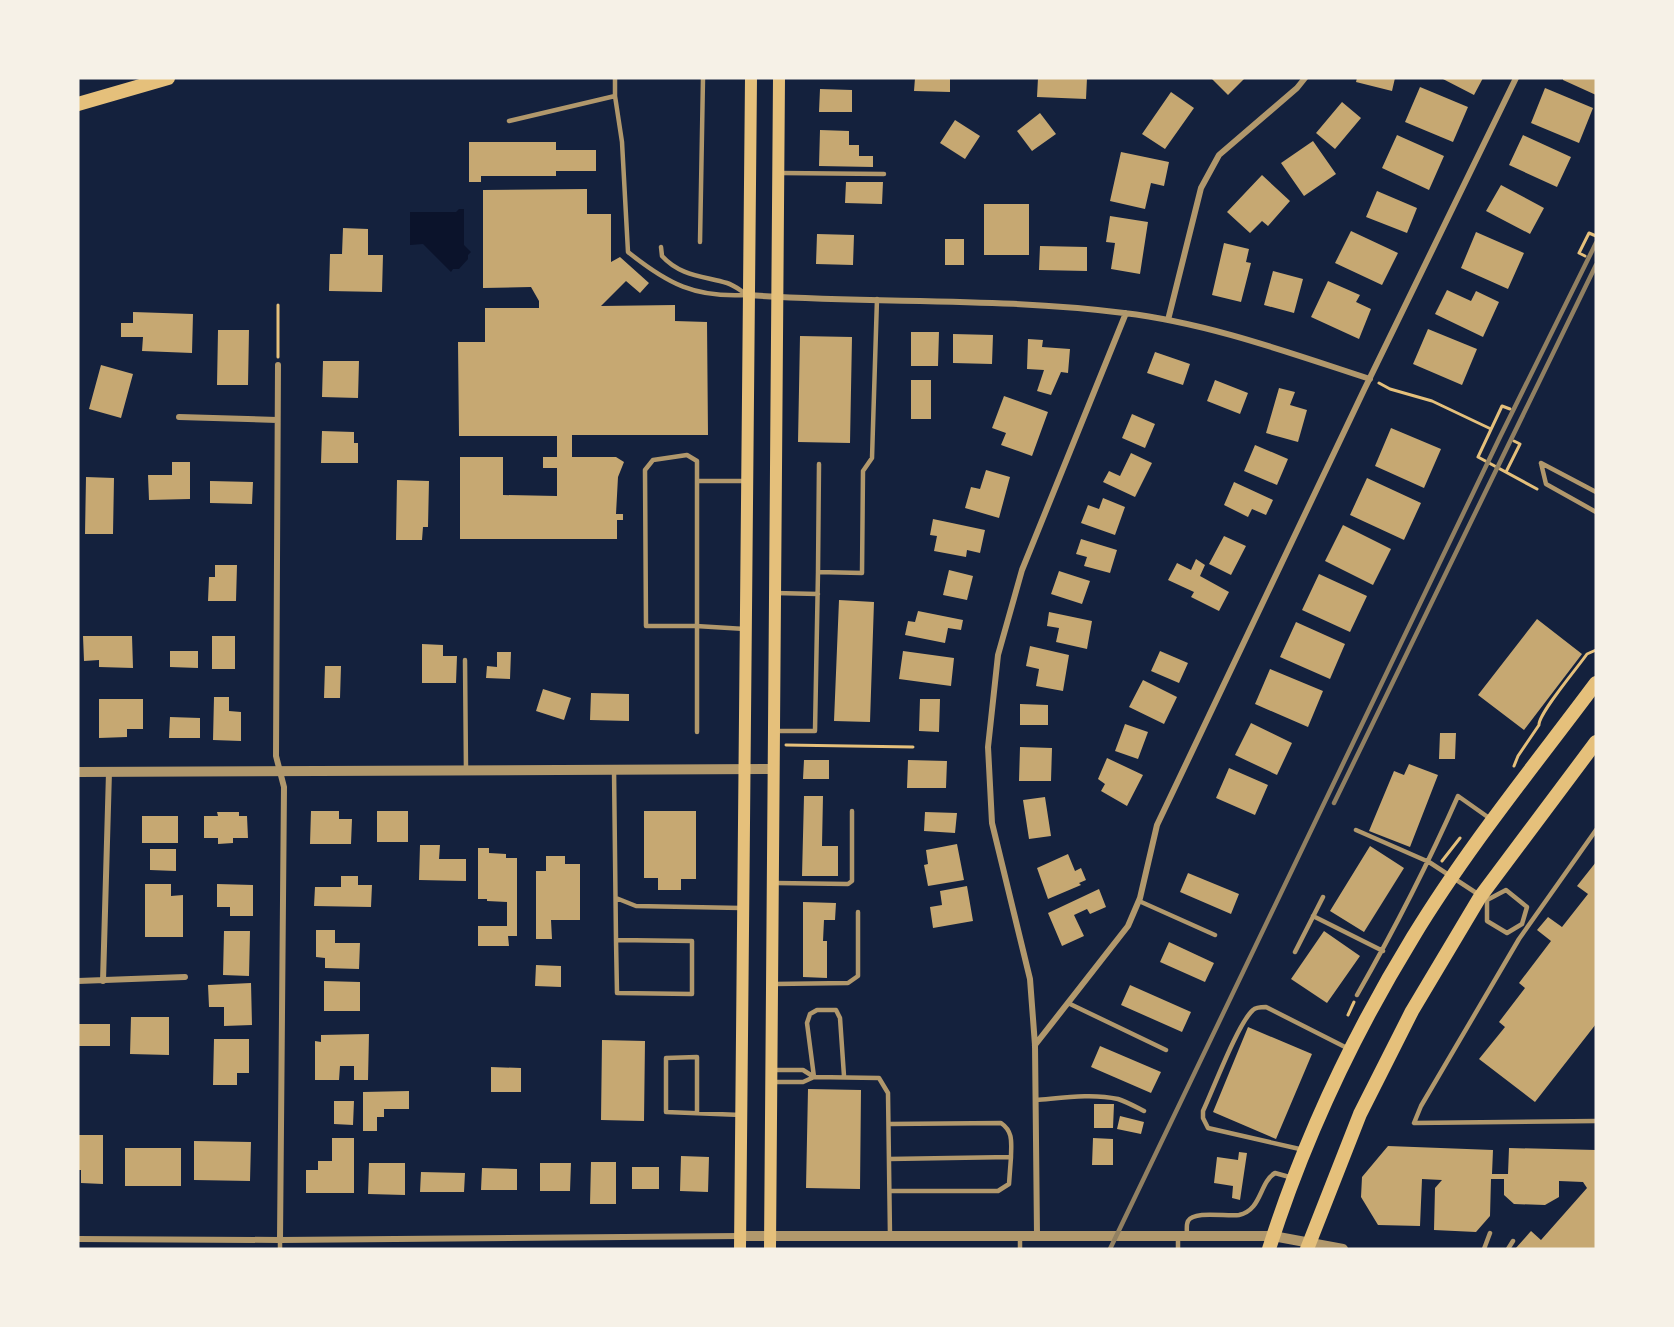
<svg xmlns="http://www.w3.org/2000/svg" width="1674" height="1327" font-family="'Sofia Sans Condensed',sans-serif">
	<rect width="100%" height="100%" fill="#14213d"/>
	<!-- water -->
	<path fill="#0b132b" d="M459,209H464V245L471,252L468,255V259L459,269H453L451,272L423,244L410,245V212H456Z"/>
	<!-- building -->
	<path fill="#c6a872" d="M915,78H950V92L914,91Z
		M1038,78H1087L1086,99L1037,97Z
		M1211,78H1245L1228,95Z
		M1357,78H1395L1392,91L1356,82Z
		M1441,78H1483L1474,95Z
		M1563,78H1596V95L1563,80Z
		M1420,87L1468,107L1453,142L1405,122Z
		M1545,88L1593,108L1579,143L1531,123Z
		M820,89L852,90V112H819Z
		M1171,92L1194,108L1165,149L1142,134Z
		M1342,102L1361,118L1335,149L1316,133Z
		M1040,113L1056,134L1032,151L1017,131Z
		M955,120L980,136L965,159L940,143Z
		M820,130L849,131V145H859V156H873V167L819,166Z
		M1397,135L1444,156L1429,190L1382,168Z
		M1523,135L1571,157L1557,187L1509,165Z
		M1313,141L1336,174L1304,196L1281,163Z
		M469,142H556V150H596V171H556V176H481V182H469Z
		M1121,152L1169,162L1164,186L1151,183L1145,209L1110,201Z
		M1262,175L1290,201L1268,226L1262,221L1250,233L1227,212Z
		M846,182H883L882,204L845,203Z
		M1501,185L1544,208L1530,234L1486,211Z
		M587,189V214H611V262L620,257L649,283L640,293L626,281L601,306L675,305V321L707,322L708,435H572V457H616L624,462L618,477L616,514H623V520H617V539H460V457H503V495L557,496V468H543V457H557V436H459L458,342H485V308H539V301L531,287L483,288V190Z
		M1377,191L1417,208L1407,233L1366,217Z
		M984,204H1029V255H984Z
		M1110,216L1148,222L1140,274L1111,269L1115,243L1106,242Z
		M343,228L368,229V255H383L382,292L329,291L330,254H342Z
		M1351,231L1398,253L1382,285L1335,263Z
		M1476,232L1524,253L1508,289L1461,268Z
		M817,234L854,235L853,265L816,264Z
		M945,239H964V265H945Z
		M1224,243L1249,249L1246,262L1251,263L1241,302L1212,295Z
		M1040,246L1087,247V271L1039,270Z
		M1273,271L1303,279L1294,313L1264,305Z
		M1328,281L1360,295L1356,302L1371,309L1359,339L1311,317Z
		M1447,290L1471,301L1476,291L1499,302L1483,337L1435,314Z
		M133,312L193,314L192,353L142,351L143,337H121V323H133Z
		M1428,329L1477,349L1462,385L1413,364Z
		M218,330H249L248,385H217Z
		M911,332H939L938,366H911Z
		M953,334L993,335L992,364L953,363Z
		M800,336L852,337L850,443L798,442Z
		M1028,339L1043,340L1042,347L1070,349L1068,373L1061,372L1051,395L1037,391L1044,370L1027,369Z
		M1155,352L1190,364L1183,385L1147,373Z
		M323,361H359L358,398L322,397Z
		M101,365L133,374L121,418L89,409Z
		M911,380H931V419H911Z
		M1215,380L1248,393L1240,414L1207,401Z
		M1279,388L1295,392L1290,405L1307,410L1298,442L1266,433Z
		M1004,396L1048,412L1032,456L1001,445L1006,433L992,428Z
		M1132,414L1155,424L1145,448L1122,438Z
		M1391,428L1441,449L1424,488L1375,466Z
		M322,431L354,432V443H358V463H321Z
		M1255,445L1288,459L1277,485L1244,471Z
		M1131,453L1152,463L1135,497L1103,482L1109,471L1120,476Z
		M172,462H190V499L149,500L148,475H172Z
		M986,470L1010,477L999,518L965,508L971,487L980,489Z
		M86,477L114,478L113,534H85Z
		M1367,478L1421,503L1404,540L1350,515Z
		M397,480L429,481L428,527H423L422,540H396Z
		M210,481L253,482L252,504L210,503Z
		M1234,482L1273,500L1266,515L1252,509L1248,517L1224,505Z
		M1103,498L1125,507L1115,535L1081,523L1088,505L1099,509Z
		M933,519L985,530L980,553L967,550L966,557L934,551L937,536L930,535Z
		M1343,525L1391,549L1373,585L1325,561Z
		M1224,536L1246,546L1231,575L1209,564Z
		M1081,539L1117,550L1110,573L1084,566L1087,557L1076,554Z
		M1196,559L1205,565L1200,576L1229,592L1219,611L1191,597L1194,592L1168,580L1177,563L1191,570Z
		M215,565H237L236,601H208L209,577H215Z
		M949,570L973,576L967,600L943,595Z
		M1059,571L1090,581L1082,604L1051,594Z
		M1319,574L1367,596L1350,632L1302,610Z
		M839,600L874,602L870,722L834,721Z
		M918,611L963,620L961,630L948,628L945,643L905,635L908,621L915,622Z
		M1049,612L1092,621L1087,649L1056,642L1059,628L1047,626Z
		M1537,619L1582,654L1524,730L1478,695Z
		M1296,622L1345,644L1330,679L1280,657Z
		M83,636H132L133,668L99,667V660L84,661Z
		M212,636H235V669H212Z
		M422,644L443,645V656H457L456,683H422Z
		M1030,646L1069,655L1063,691L1036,686L1039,669L1026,666Z
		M170,651H198V668L170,667Z
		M903,651L954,658L951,686L899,679Z
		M1160,651L1188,663L1179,683L1151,671Z
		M497,652H511L510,679L486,678L487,666L497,667Z
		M325,666H341L340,698H324Z
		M1270,669L1323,691L1308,727L1255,704Z
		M1143,680L1177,697L1164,724L1129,707Z
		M543,689L571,698L564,720L536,711Z
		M591,693L629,694V721L590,720Z
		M214,697H229V711L241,712V741L213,740Z
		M99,699H143V729H127V737L99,738Z
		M920,699H940L939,732L919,731Z
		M1020,704L1048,705V725H1020Z
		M170,717L200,718V738H169Z
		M1251,723L1292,743L1277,775L1235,755Z
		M1125,724L1148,732L1138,759L1115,751Z
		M1440,733H1456L1455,759H1439Z
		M1020,747L1052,748L1051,781H1019Z
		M1107,758L1143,775L1127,806L1101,791L1105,784L1098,779Z
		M804,760H829V779H803Z
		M908,760L947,761L946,788H907Z
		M1409,764L1438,775L1410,847L1369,831L1394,771L1404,775Z
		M1229,768L1268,785L1255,815L1216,798Z
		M804,796H823L822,846H838V876H802Z
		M1045,797L1051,836L1029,839L1023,800Z
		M311,811H339V819H352L351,844H310Z
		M377,811H408V842H377Z
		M644,811H696V879H681V890H658V878H644Z
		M217,812H239V816H247L248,838H233V843L218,844V838H204V816H218Z
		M925,812L957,813L955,833L924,831Z
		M142,816H178V843H142Z
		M957,844L964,880L928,886L924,865L928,864L926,850Z
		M420,845H440L439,859H466V881L419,880Z
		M1370,846L1404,868L1364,932L1330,911Z
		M478,848H489V853L506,854V858H517V936H508L509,946H478V926H507V902L487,901V899H478Z
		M150,849H176V871L150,870Z
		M1068,854L1075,871L1081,868L1086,880L1079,883L1081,885L1048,899L1037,868Z
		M546,856H565V864H580V920H551L552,939H536V871H546Z
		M1596,862V1024L1535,1102L1479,1059L1505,1027L1499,1022L1525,988L1519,983L1551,941L1537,930L1548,917L1562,927L1588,894L1577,886Z
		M1188,873L1239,894L1231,914L1180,892Z
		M341,876H358V885H372L371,907L314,906L315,887H341Z
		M145,884H171V896L183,895V937H145Z
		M217,884L253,885V916H230V907H217Z
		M967,886L973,921L933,928L930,907L942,905L940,891Z
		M1099,889L1106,907L1090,914L1087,909L1074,915L1084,936L1062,946L1048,913Z
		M803,902L836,903L835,920H824L823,941H827V978L803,977Z
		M316,930H335V943H360L359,969L325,968V958L316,957Z
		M224,931H250L249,976L223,975Z
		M1324,931L1360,956L1327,1003L1291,979Z
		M1169,942L1214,963L1205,982L1160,962Z
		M536,965L561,966V987L535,986Z
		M324,981L360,982V1011H324Z
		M251,983L252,1025L224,1026V1007H209L208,985Z
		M1130,985L1191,1012L1182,1032L1121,1005Z
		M131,1017H169V1055L130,1054Z
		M78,1024H110V1046H78Z
		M1248,1027L1312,1054L1276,1139L1213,1112Z
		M369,1034L368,1080H354V1066H340L339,1080H315V1041L321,1042V1035Z
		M214,1039H249V1073H237V1085H213Z
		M602,1040L645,1041L644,1121L601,1120Z
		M1100,1046L1161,1072L1151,1093L1091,1067Z
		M491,1067L521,1068V1092H491Z
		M808,1089L861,1090L860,1189L806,1188Z
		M409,1091V1109H384V1117H377V1131H363V1092Z
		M334,1101H354L353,1125L334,1124Z
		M1094,1104H1114L1113,1128H1094Z
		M1120,1116L1144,1122L1141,1134L1117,1129Z
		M78,1135H103V1184L81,1183V1170H78Z
		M332,1138H354V1193H306V1170H318V1161H332Z
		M1093,1138L1113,1139V1165H1092Z
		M194,1141L251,1142L250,1181L194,1180Z
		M1388,1146L1493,1150L1492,1174H1508L1509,1148L1596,1150V1249H1515L1531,1231L1541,1240L1587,1188L1583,1182L1559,1181V1197L1545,1205L1514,1204L1504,1195V1179H1491L1490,1216L1476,1232L1434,1230L1435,1188L1442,1180L1422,1179L1420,1226L1378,1225L1361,1197L1362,1177Z
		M125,1148H181V1186H125Z
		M1239,1152L1247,1153L1240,1200L1232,1198L1233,1186L1214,1183L1217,1157L1238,1160Z
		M681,1156L709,1157L708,1192L680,1191Z
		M591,1162H616V1204H590Z
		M369,1163H405V1195L368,1194Z
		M540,1163H571L570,1191H540Z
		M632,1167H659V1189H632Z
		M482,1168L517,1169V1190H481Z
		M421,1172L465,1173L464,1192H420Z"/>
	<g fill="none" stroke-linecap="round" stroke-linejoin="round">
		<!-- path -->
		<path stroke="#e5c07b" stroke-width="3" d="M1585,256L1579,253L1589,233L1596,236
			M278,357V305
			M1379,383L1390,389L1432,401L1491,429
			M1510,409L1502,406L1478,457L1537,489
			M1506,472L1520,444L1514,441
			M786,745L913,747
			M1514,766L1518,756L1539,725C1538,714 1578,667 1587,654L1596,650
			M1442,861L1460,838
			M1348,1015L1354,1002"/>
		<!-- service -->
		<path stroke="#b1986c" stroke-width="4.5" d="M615,78V96L622,142L628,252C668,284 695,298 747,295
			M509,121L615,96
			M781,173L884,174
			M700,242L703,78
			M661,247L662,256C680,276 703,276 727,283C734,285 741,291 748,295
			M1541,463L1546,484L1596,512
			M1541,463L1596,492
			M819,464L818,572L862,573L863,471L872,458L877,299
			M697,481H745
			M775,593L818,594
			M465,660L466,770
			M775,731H815L818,572
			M697,732V461L687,455L653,460L645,470L646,626H696L745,629
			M614,769L616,940L692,941V994L617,993L616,940
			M1356,830L1429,862L1487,900
			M1596,830L1519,939L1421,1106L1414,1123L1596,1121
			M775,883L848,884L852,881V811
			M1506,890L1527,907L1522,924L1507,933L1487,921V900Z
			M616,898L636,906L741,908
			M1139,901L1215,935
			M1313,916L1383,951
			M1295,952L1323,897
			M774,984L848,983L858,976V912
			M1357,995C1394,930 1428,864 1458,796L1492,820
			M1068,1003L1166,1050
			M773,1070H803L814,1077
			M814,1077L807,1023L810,1014L817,1010H836L840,1018L844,1076
			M774,1082H803L814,1077L879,1078L888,1093L890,1236
			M1036,1100C1061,1098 1092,1093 1118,1099C1127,1102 1136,1107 1144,1111
			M697,1113V1057L666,1058V1112L741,1115
			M889,1124L1001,1123C1014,1132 1011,1144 1011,1157
			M1304,1150L1208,1128L1203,1118V1111C1213,1090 1238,1023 1253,1010C1256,1007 1262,1007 1266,1007L1347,1048
			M889,1159L1011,1157L1009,1184L998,1191H890
			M1187,1235C1187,1231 1186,1225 1188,1221C1194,1210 1228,1217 1239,1215C1262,1210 1259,1183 1275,1173L1293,1178
			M280,1249V1240
			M1020,1249V1237
			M1178,1249V1235
			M1484,1249L1490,1233
			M1508,1249L1513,1241"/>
		<!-- minor -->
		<path stroke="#b1986c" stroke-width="6" d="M748,295C873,304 999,297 1124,313C1208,323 1290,353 1370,379
			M1168,320L1201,188L1219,155L1297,88L1305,78
			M278,365L276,756L284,787L280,1240
			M179,417L277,420
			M78,981L185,977
			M103,981L109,772
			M1035,1045L1128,926L1140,898L1157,825L1364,390L1516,78
			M1037,1235L1035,1045L1030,979L992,823L988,747L998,655L1022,570L1126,313
			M78,1239L280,1240L740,1236"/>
		<!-- tertiary -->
		<path stroke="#b1986c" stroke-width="10" d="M78,772L773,769
			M740,1236H1273L1343,1249"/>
		<!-- secondary -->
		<path stroke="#e5c07b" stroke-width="12" d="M740,1249L751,78
			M770,1249L779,78"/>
		<!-- primary -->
		<path stroke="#e5c07b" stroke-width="14" d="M78,104L168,78
			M1269,1249C1304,1139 1353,1035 1413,937C1467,848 1534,766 1596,683
			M1307,1249L1360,1114L1412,1011L1480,897L1596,742"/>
		<!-- rail -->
		<path stroke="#918062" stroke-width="4.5" d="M1334,803L1596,265
			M1110,1249L1499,439L1596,243"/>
	</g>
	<!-- border -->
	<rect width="1674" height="1327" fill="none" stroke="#f6f1e7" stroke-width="159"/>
</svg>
